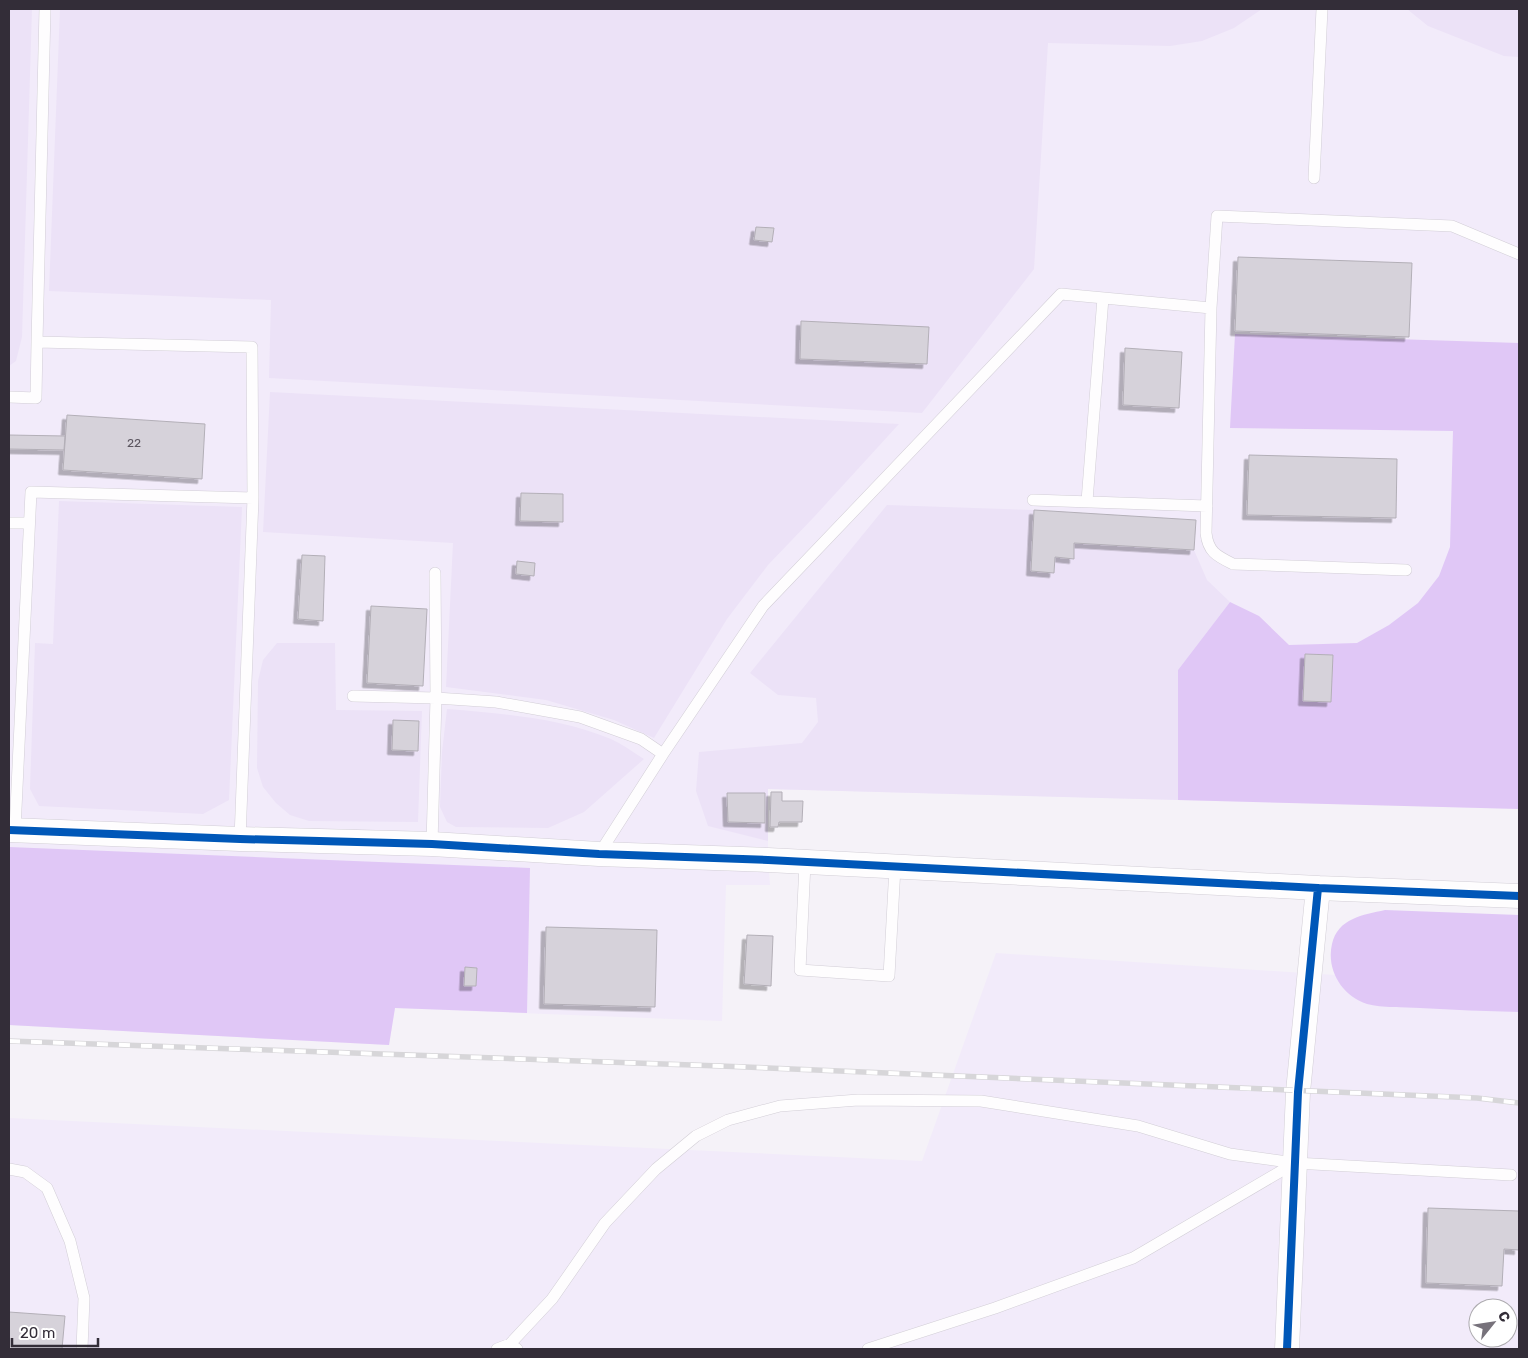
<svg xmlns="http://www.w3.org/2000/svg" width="1528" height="1358" font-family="Rubik,sans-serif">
	<defs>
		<filter id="shadow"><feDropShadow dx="-4.5" dy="4.5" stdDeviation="0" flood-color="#0004"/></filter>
	</defs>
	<rect width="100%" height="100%" fill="#f5f2f8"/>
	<!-- built -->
	<path fill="#f2ebfa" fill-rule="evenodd" d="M9,9H1519V809L768,789V860L770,885H726L722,1021L395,1008L389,1045L9,1025Z
		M996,953L1519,987V1349H9V1118L922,1161ZM1478,1308H1508V1338H1478Z"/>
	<!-- green -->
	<path fill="#ece2f7" d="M9,9H32L22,337L16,361L9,366Z
		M60,9H1262L1234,28L1202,41L1170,46L1048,43L1034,269L922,413L269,378L271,300L49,291Z
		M1407,9H1519V57L1504,56L1428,26Z
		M270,392L899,424L814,517L768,565L727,619L654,738L614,720L546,700L446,687L453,543L263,532Z
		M59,501L242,507L229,800L203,814L39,806L30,789L35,643L53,644Z
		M887,505L1034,510L1031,571L1054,573L1055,557L1074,558V543L1194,550L1207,580L1230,602L1178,670V800L768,789V841L708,826L696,791L699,752L802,743L818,722L816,698L778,695L750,673Z
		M277,643H335L336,710L422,711L418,822L309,821L290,815L276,803L263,787L257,768L258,681L263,660Z
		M447,709C504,714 558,717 611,739C622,744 633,752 644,759L584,812L548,828L456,827L447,822L440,807L442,752Z"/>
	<!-- forest -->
	<path fill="#e0c7f6" d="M1235,334L1519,343V809L1178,800V670L1230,602L1259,616L1289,645L1357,643L1389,625L1418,603L1439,576L1450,547L1453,431L1230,428Z
		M9,847L530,868L527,1013L395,1008L389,1045L9,1025Z
		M1385,910L1519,915V1012C1486,1011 1453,1010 1420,1008C1404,1007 1382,1008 1367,1004C1342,996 1326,970 1332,944C1338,918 1363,915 1385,910Z"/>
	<!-- building -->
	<path fill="#d6d2da" stroke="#b3afb7" filter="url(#shadow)" d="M756,227L774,228L772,242L754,240Z
		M1238,257L1412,263L1409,337L1235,331Z
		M801,321L929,327L927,364L800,359Z
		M1125,348L1182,352L1179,408L1123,405Z
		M67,415L205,424L202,479L63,470Z
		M9,435L65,436L64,450L9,449Z
		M1249,455L1397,459L1396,518L1247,515Z
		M521,493L563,494V522L520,521Z
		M1034,510L1196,520L1194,550L1074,543V559L1055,557L1054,573L1031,571Z
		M302,555L325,556L323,621L298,619Z
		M517,561L535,563L534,576L516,574Z
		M371,606L427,609L423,686L367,683Z
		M1305,654L1333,655L1331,702L1303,701Z
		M393,720L419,721L418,751L392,750Z
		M771,792H782V801H803L802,822H779L778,827H770Z
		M727,793H765V823L728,822Z
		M546,927L657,930L655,1007L544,1004Z
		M747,935L773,936L771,986L744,984Z
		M465,967L477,968L476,986H464Z
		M1428,1208L1519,1211V1250L1504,1249L1502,1286L1426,1283Z
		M9,1312L65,1316L62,1349H9Z"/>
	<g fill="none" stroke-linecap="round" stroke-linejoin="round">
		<defs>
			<path id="lane" d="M45,9L37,342L252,347L253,498L240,839
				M1314,178L1322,9
				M1211,308L1206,533C1208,552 1217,556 1233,564L1406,570
				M9,397L36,398L37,342
				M1033,500L1207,506
				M1087,501L1103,298
				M9,523H29
				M353,696L436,698L496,702L580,717L641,739L663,754
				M15,830L31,492L253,498
				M432,844L436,698L435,573
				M599,854L663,754L763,606L1061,294L1211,308L1217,216L1452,226L1519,254
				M805,863L800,970L889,976L895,867
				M9,1169L25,1172L47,1188L70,1241L84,1298L82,1349
				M510,1344L552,1299L605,1223L656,1169L696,1136L728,1120L780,1106L858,1100L981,1101L1138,1126L1230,1154L1295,1163L1511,1175
				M497,1349L510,1344L517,1349
				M868,1349L995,1308L1133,1258L1295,1163"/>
			<path id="street" d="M9,830L240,839L432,844L599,854L768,860L1318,888L1519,896
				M1287,1349L1298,1092L1318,888"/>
		</defs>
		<!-- lane casing -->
		<use href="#lane" stroke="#d2ced6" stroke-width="12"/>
		<!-- street casing -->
		<use href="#street" stroke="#d2ced6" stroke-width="25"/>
		<!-- lane -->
		<use href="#lane" stroke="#fefdfe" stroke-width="11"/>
		<!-- street -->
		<use href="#street" stroke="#fefdfe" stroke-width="24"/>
		<defs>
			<path id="rail" d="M9,1041L720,1066L1477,1098L1519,1103"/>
		</defs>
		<!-- rail casing -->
		<use href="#rail" stroke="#d7d6d9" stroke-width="5.5"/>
		<!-- rail -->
		<use href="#rail" stroke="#fff" stroke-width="4" stroke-dasharray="11" stroke-linecap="butt"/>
		<defs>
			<path id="cycleway" d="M9,830L240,839L432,844L599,854L768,860L1318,888L1519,896
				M1287,1349L1298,1092L1318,888"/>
		</defs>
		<!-- cycleway casing -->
		<use href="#cycleway" stroke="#fff" stroke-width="11"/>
		<!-- cycleway -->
		<use href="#cycleway" stroke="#0057b8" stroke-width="8"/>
	</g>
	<g text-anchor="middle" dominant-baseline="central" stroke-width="4" stroke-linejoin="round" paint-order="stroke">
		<!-- number labels -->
		<g font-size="12" fill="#5c5660">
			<text x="134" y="443">22</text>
		</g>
	</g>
	<!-- border -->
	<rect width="1528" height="1358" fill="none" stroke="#332d38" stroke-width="20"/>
	<!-- north arrow -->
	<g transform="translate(1493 1323) rotate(60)"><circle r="24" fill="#ffffff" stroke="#adabaf"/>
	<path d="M0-4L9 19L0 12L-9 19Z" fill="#77727b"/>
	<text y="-8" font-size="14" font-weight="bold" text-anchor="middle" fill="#332d38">С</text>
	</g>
	<!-- scale -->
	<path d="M12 1338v8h86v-8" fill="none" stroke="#332d38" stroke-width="2.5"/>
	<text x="20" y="1338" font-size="15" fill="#332d38" stroke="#ffffff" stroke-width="4" paint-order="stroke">20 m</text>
</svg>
